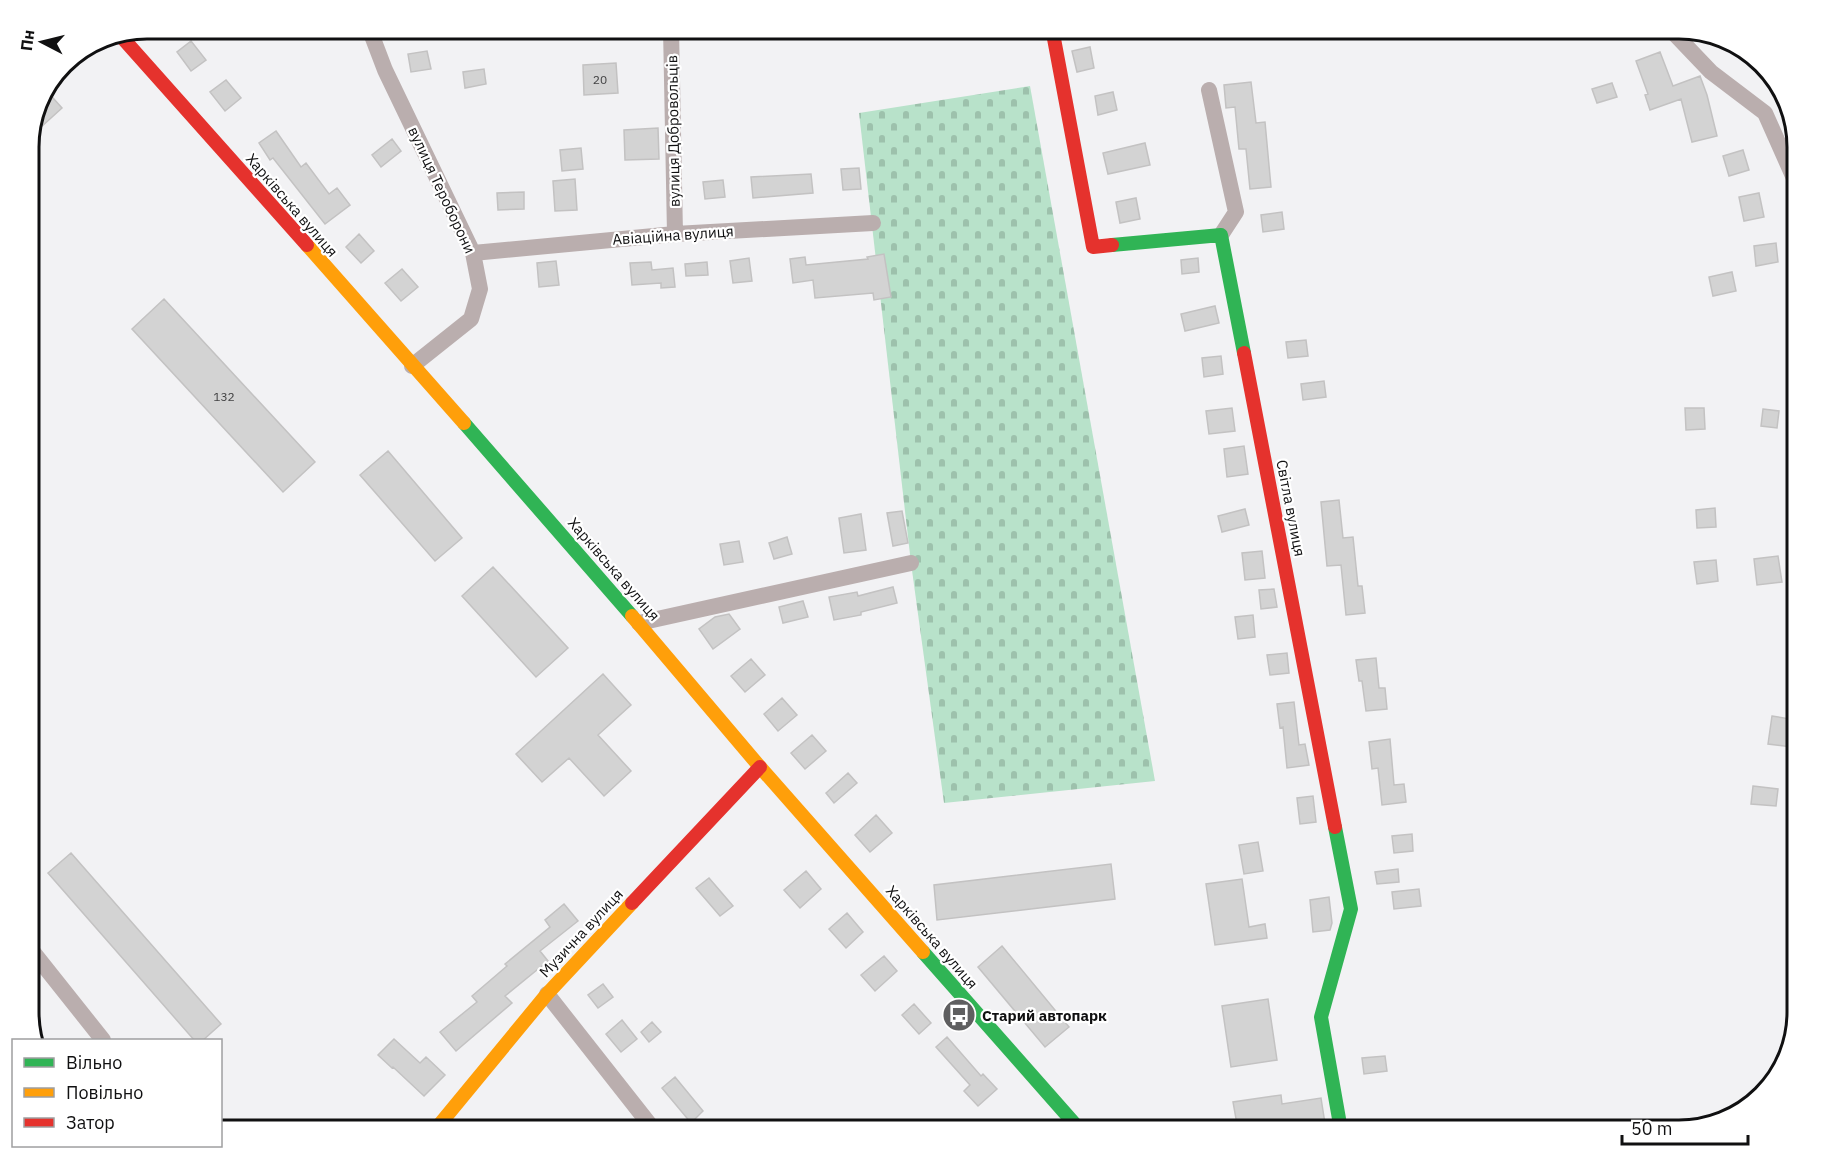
<svg xmlns="http://www.w3.org/2000/svg" width="1826" height="1159" font-family="'IBM Plex Sans',sans-serif">
	<defs>
		<pattern id="cemetery-stones" width="16" height="16" patternUnits="userSpaceOnUse" patternTransform="scale(1.5)"><rect width="16" height="16" fill="#b8e2ca"/><path d="M2 7V4a2 2 0 0 1 4 0v3zM10 15v-3a2 2 0 0 1 4 0v3z" fill="#9dc1ac"/></pattern>
	</defs>
	<rect width="100%" height="100%" fill="#f2f2f4"/>
	<!-- cemetery -->
	<path fill="url(#cemetery-stones)" d="M1030,86L1155,781L944,803L911,563L859,113Z"/>
	<!-- building -->
	<path fill="#d3d3d3" stroke="#c3c2c2" stroke-width="1.5" d="M191,41L206,60L191,71L177,52Z
		M1090,47L1094,68L1077,72L1072,51Z
		M427,51L431,69L411,72L408,54Z
		M1660,52L1673,86L1700,76L1707,95L1717,136L1692,142L1681,99L1650,110L1645,95L1648,94L1636,61Z
		M616,63L618,93L584,95L583,65Z
		M484,69L486,84L465,88L463,72Z
		M226,80L241,98L225,111L210,92Z
		M1251,82L1256,123L1265,122L1271,187L1250,189L1246,149H1239L1235,107L1226,108L1224,85Z
		M1612,83L1617,97L1597,103L1592,89Z
		M45,89L62,108L29,138L41,95Z
		M1113,92L1117,110L1098,115L1095,96Z
		M658,128L659,159L625,160L624,130Z
		M276,131L301,167L306,163L329,194L337,188L350,205L325,224L273,158L270,160L259,143Z
		M392,139L401,151L381,167L372,155Z
		M1145,143L1150,165L1108,174L1103,153Z
		M581,148L583,169L562,171L560,150Z
		M1743,150L1749,170L1729,176L1723,156Z
		M859,168L861,189L843,190L841,169Z
		M811,174L813,193L753,198L751,177Z
		M575,179L577,210L555,211L553,181Z
		M723,180L725,197L705,199L703,182Z
		M524,192V209L498,210L497,193Z
		M1759,193L1764,217L1744,221L1739,197Z
		M1136,198L1140,219L1120,223L1116,202Z
		M1282,212L1284,229L1263,232L1261,215Z
		M359,234L374,251L361,263L346,247Z
		M1776,243L1778,262L1756,266L1754,246Z
		M884,254L891,297L874,300L873,293L815,298L813,280L793,283L790,259L805,257L806,265L868,259L867,257Z
		M749,258L752,281L733,283L730,261Z
		M1198,258L1199,272L1182,274L1181,260Z
		M556,261L559,285L539,287L537,263Z
		M651,262L652,270L673,268L675,287L661,288V283L632,285L630,263Z
		M707,262L708,275L686,276L685,264Z
		M402,269L418,287L401,301L385,283Z
		M1732,272L1736,291L1713,296L1709,277Z
		M164,299L315,462L283,492L132,329Z
		M1215,306L1219,323L1185,331L1181,314Z
		M1306,340L1308,356L1288,358L1286,342Z
		M1221,356L1223,374L1204,377L1202,358Z
		M1324,381L1326,397L1303,400L1301,384Z
		M1232,408L1235,431L1209,434L1206,411Z
		M1685,408H1704L1705,429L1686,430Z
		M1763,409L1779,411L1777,428L1761,426Z
		M1244,446L1248,474L1227,477L1224,449Z
		M388,451L462,538L435,561L360,475Z
		M1339,500L1343,538L1353,537L1358,586H1362L1365,613L1346,615L1341,565L1327,566L1321,502Z
		M1715,508L1716,527L1697,528L1696,510Z
		M1245,509L1249,525L1222,532L1218,516Z
		M902,511L908,543L893,546L887,513Z
		M861,514L866,550L844,553L839,518Z
		M787,537L792,554L774,559L769,543Z
		M739,541L743,562L724,565L720,544Z
		M1262,551L1265,578L1245,580L1242,553Z
		M1778,556L1782,582L1757,585L1754,559Z
		M1716,560L1718,581L1697,584L1694,562Z
		M493,567L568,648L536,677L462,596Z
		M893,587L897,603L861,612V615L834,620L829,597L857,592L858,596Z
		M1274,589L1277,607L1261,609L1259,590Z
		M803,601L808,617L783,623L779,607Z
		M729,614L740,629L713,649L699,629L715,617Z
		M1253,615L1255,637L1238,639L1235,617Z
		M1287,653L1289,673L1270,675L1267,655Z
		M1376,658L1379,688H1385L1387,709L1366,711L1362,681H1359L1356,660Z
		M751,659L765,675L745,692L731,676Z
		M603,674L631,705L598,735L631,771L604,796L569,758L542,782L516,754Z
		M782,698L797,715L778,731L764,714Z
		M1294,702L1299,745L1305,744L1309,765L1287,768L1283,727L1280,728L1277,704Z
		M1772,716L1796,720L1792,747L1768,744Z
		M812,735L826,751L805,769L791,753Z
		M1390,739L1394,785L1404,784L1406,802L1382,805L1378,768L1372,769L1369,742Z
		M848,773L857,783L834,803L826,793Z
		M1753,786L1778,789L1776,806L1751,804Z
		M1313,796L1316,822L1300,824L1297,798Z
		M876,815L892,833L870,852L855,835Z
		M1412,834L1413,851L1394,853L1392,836Z
		M1258,842L1263,871L1244,874L1239,845Z
		M71,853L221,1024L202,1041H195L48,873Z
		M1111,864L1115,899L937,920L934,885Z
		M1398,869L1399,882L1377,884L1375,872Z
		M806,871L821,889L800,908L784,890Z
		M709,878L733,906L720,916L696,888Z
		M1242,879L1249,927L1265,924L1267,938L1215,945L1206,884Z
		M1419,889L1421,906L1394,909L1392,892Z
		M1329,897L1332,923L1330,930L1313,932L1310,900Z
		M564,904L578,921L540,951L548,961L505,996L512,1003L456,1051L440,1032L477,1002L472,996L507,966L505,964L550,927L545,920Z
		M847,913L863,932L846,948L829,929Z
		M1002,946L1069,1027L1045,1047L978,967Z
		M884,956L897,971L875,991L861,975Z
		M603,984L613,997L598,1008L588,995Z
		M1268,999L1277,1060L1231,1067L1222,1006Z
		M914,1004L931,1023L919,1034L902,1015Z
		M622,1020L637,1039L621,1052L606,1034Z
		M652,1022L661,1032L649,1042L641,1032Z
		M947,1037L981,1076L983,1074L997,1089L978,1106L964,1091L970,1085L936,1047Z
		M394,1039L420,1063L426,1057L445,1075L424,1096L393,1067L392,1068L378,1055Z
		M1385,1056L1387,1071L1364,1074L1362,1058Z
		M675,1077L703,1111L691,1123L662,1088Z
		M1281,1095L1282,1104L1321,1098L1326,1130H1238L1233,1102Z"/>
	<g fill="none" stroke-linecap="round" stroke-linejoin="round">
		<!-- street -->
		<path stroke="#baaeae" stroke-width="16" d="M369,28L385,70L473,253L480,289L471,319L412,366
			M671,28L675,234
			M1669,28L1711,72L1765,113L1797,185
			M1209,90L1236,212L1221,235
			M473,253L675,234L873,223
			M639,623L911,563
			M29,947L103,1040
			M547,994L654,1130"/>
		<!-- fast -->
		<path stroke="#30b455" stroke-width="14" d="M1112,245L1221,235L1244,353
			M464,423L632,616
			M1335,827L1351,909L1321,1017L1341,1130
			M923,952L1080,1130"/>
		<!-- slow -->
		<path stroke="#ff9f0a" stroke-width="14" d="M307,245L464,423
			M632,616L760,767L923,952
			M435,1130L547,994L632,903"/>
		<!-- jam -->
		<path stroke="#e5322d" stroke-width="14" d="M1052,28L1093,247L1112,245
			M119,34L307,245
			M1244,353L1335,827
			M632,903L760,767"/>
	</g>
	<!-- icons -->
	<defs>
		<symbol id="bus-disc" viewBox="-11 -11 22 22"><circle r="9.5" fill="#5f5f60" stroke="#fff"/><path d="M-5-6H5V4H4V6H2V4H-2V6H-4V4H-5ZM-3.5-4V0h7V-4ZM-3.5 1.2v1.5H-2V1.2ZM2 1.2v1.5H3.5V1.2Z" fill="#fff"/></symbol>
	</defs>
	<g fill-rule="evenodd">
		<use href="#bus-disc" x="940" y="996" width="38" height="38"/>
	</g>
	<g text-anchor="middle" dominant-baseline="central" stroke-width="4.5" stroke-linejoin="round" paint-order="stroke">
		<!-- number labels -->
		<g font-size="12" fill="#414142">
			<text x="600" y="79">20</text>
			<text x="224" y="396">132</text>
		</g>
		<!-- street labels -->
		<g font-size="15" fill="#101011" stroke="#fff">
			<text transform="translate(673 131) rotate(-91)">вулиця Добровольців</text>
			<text transform="translate(442 190) rotate(65)">вулиця Тероборони</text>
			<text transform="translate(292 205) rotate(49)">Харківська вулиця</text>
			<text transform="translate(673 235) rotate(-4)">Авіаційна вулиця</text>
			<text transform="translate(1291 508) rotate(79)">Світла вулиця</text>
			<text transform="translate(614 569) rotate(49)">Харківська вулиця</text>
			<text transform="translate(581 933) rotate(-47)">Музична вулиця</text>
			<text transform="translate(932 937) rotate(49)">Харківська вулиця</text>
		</g>
		<!-- poi labels -->
		<g font-size="15" font-weight="bold" fill="#101011" stroke="#fff" text-anchor="start">
			<text x="982" y="1015">Старий автопарк</text>
		</g>
	</g>
	<!-- crop -->
	<path d="M0 0H1826V1159H0ZM147 39H1679A108 108 0 0 1 1787 147V1012A108 108 0 0 1 1679 1120H147A108 108 0 0 1 39 1012V147A108 108 0 0 1 147 39Z" fill="#fff" fill-rule="evenodd"/>
	<path fill="none" stroke="#101011" stroke-width="3" d="M147 39H1679A108 108 0 0 1 1787 147V1012A108 108 0 0 1 1679 1120H147A108 108 0 0 1 39 1012V147A108 108 0 0 1 147 39Z"/>
	<!-- legend -->
	<rect x="12" y="1039" width="210" height="108" fill="#ffffff" stroke="#9f9fa0" stroke-width="1.5"/>
	<rect x="24" y="1058" width="30" height="9" fill="#30b455" stroke="#9f9fa0" stroke-width="1.5"/>
	<text x="66" y="1069" font-size="18" fill="#101011">Вільно</text>
	<rect x="24" y="1088" width="30" height="9" fill="#ff9f0a" stroke="#9f9fa0" stroke-width="1.5"/>
	<text x="66" y="1099" font-size="18" fill="#101011">Повільно</text>
	<rect x="24" y="1118" width="30" height="9" fill="#e5322d" stroke="#9f9fa0" stroke-width="1.5"/>
	<text x="66" y="1129" font-size="18" fill="#101011">Затор</text>
	<!-- north arrow -->
	<g transform="translate(42 42) rotate(277)" stroke="#ffffff" stroke-width="4.5" paint-order="stroke">
	<path d="M0-4.5L10 22L0 15L-10 22Z" fill="#101011"/>
	<text y="-9" font-size="16" font-weight="bold" text-anchor="middle" fill="#101011">Пн</text>
	</g>
	<!-- scale -->
	<path d="M1622 1135v9h126v-9" fill="none" stroke="#101011" stroke-width="3"/>
	<text x="1631" y="1135" font-size="18" fill="#101011" stroke="#ffffff" stroke-width="4.5" paint-order="stroke">50 m</text>
</svg>
